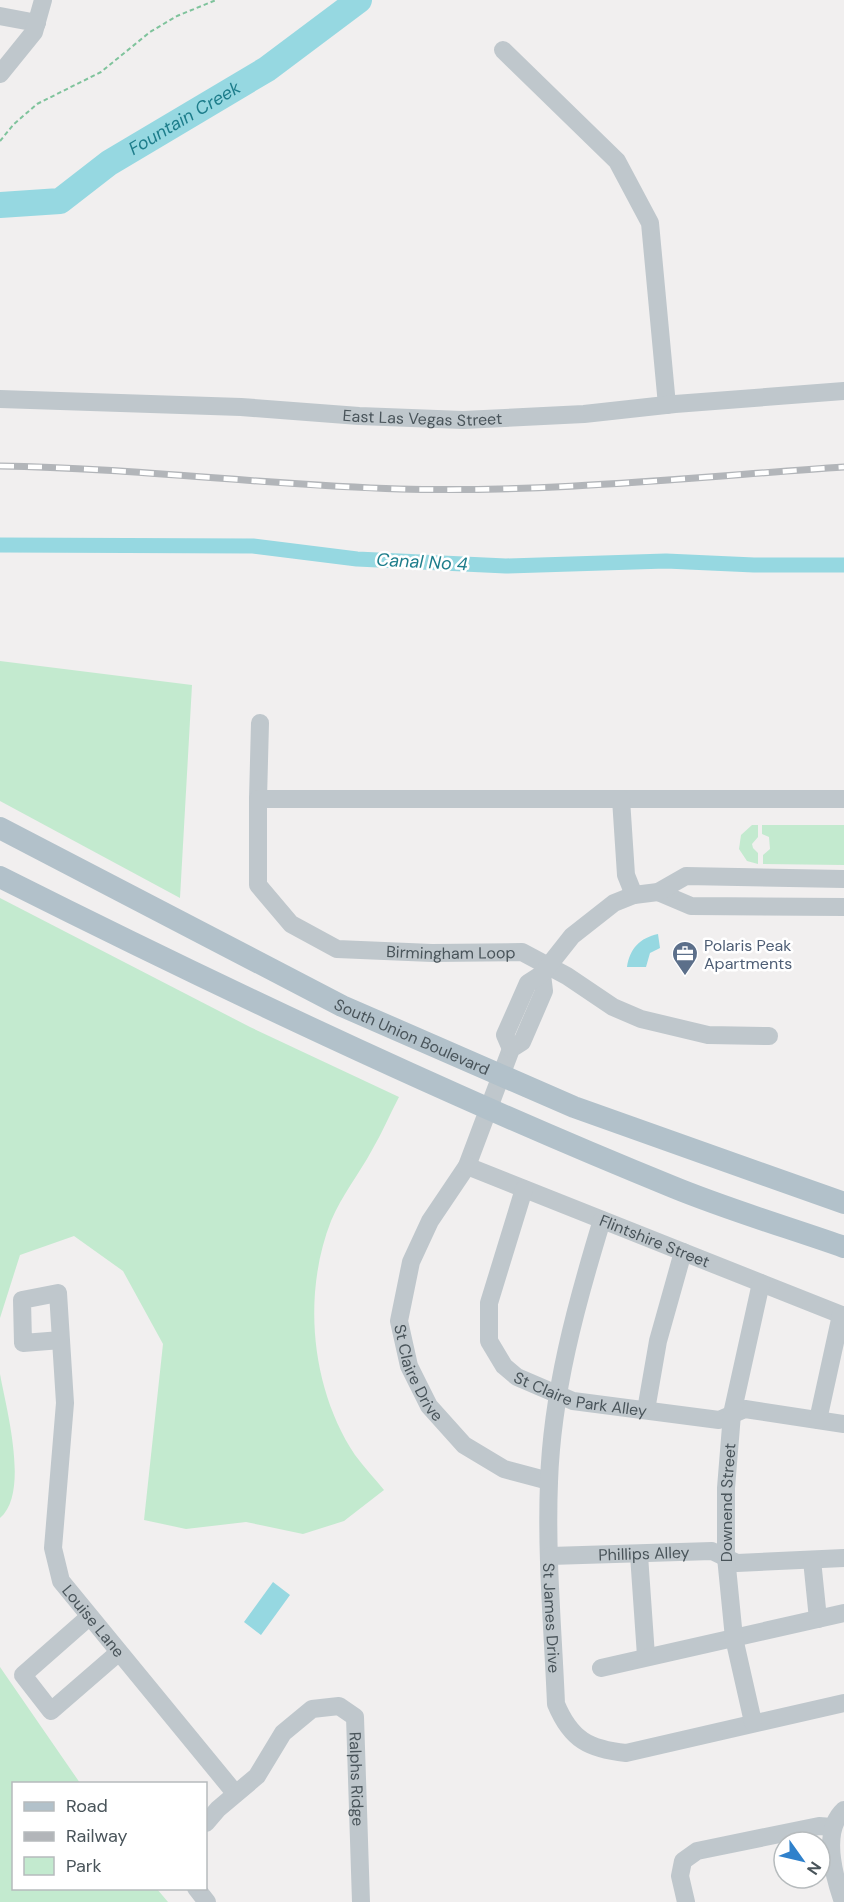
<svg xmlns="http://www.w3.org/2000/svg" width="844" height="1902" font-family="'DM Sans',sans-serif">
	<rect width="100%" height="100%" fill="#f1efef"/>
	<!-- green -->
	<path fill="#c3eacf" d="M0,661L192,685L180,898L0,801Z
		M752,825H758V837L752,844L753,848L758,853V864L747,861L739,849L741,835Z
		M762,825H844V865L763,864V855L770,849L769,837L762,834Z
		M0,898L250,1027L399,1097C390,1114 382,1133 372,1150C359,1174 342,1195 331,1221C302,1295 311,1389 355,1455C364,1467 375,1479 384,1490L344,1521L303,1534L246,1522L186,1529L144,1520L163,1344L123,1271L74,1236L20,1255L0,1318Z
		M0,1374C6,1408 30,1493 0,1518Z
		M0,1667L80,1783L14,1784V1888L157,1889L168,1902H0Z"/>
	<!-- water -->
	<path fill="#96d8e1" d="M658,934L660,948L650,953L646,967H627C630,948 640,938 658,934Z
		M273,1582L290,1595L261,1635L244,1622Z"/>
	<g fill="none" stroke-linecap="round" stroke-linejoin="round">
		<!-- canal -->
		<path stroke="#96d8e1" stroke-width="15" d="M0,545L253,546L357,559L506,566L666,561L754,565H844"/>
		<!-- river -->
		<path stroke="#96d8e1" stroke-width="26" id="s1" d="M0,205L60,201L109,163L267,69L359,0"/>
		<!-- path -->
		<path stroke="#7fc39c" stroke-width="2" stroke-dasharray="4.5 3" stroke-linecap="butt" d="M0,141L14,124L37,104L101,72L150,32L177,16L216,0"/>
		<!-- minor -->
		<g stroke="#bfc7cc" stroke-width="18">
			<path d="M0,16L37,23"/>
			<path d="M503,50L617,161L650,223L667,405"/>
			<path d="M0,74L34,32L43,0"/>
			<path id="s2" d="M0,399L241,407L359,416L463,420L584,414L675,404L844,391"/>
			<path d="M258,799L260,723"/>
			<path d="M621,799H844"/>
			<path d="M658,892L691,906L844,907"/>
			<path id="s3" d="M634,895L626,875L621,799H258V885L291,924L337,949L432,953L522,952L567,976L613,1007L641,1019L708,1035L769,1036"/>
			<path id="s4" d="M542,974L544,991L522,1042L511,1049L467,1166L430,1221L411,1262L399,1321L409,1366L429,1406L464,1445L504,1469L549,1481"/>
			<path d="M511,1049L505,1035L528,983L542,974L572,936L614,903L634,895L658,892L686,876L844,879"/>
			<path id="s5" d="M467,1166L844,1316"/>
			<path id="s6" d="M524,1189L489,1303V1341L504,1366L517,1377L573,1401L719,1420L745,1409L844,1424"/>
			<path id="s7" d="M602,1220C576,1305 552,1392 549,1482C546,1556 553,1631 556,1704C571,1740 589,1749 626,1753L844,1703"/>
			<path id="s8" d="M61,1340L23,1343L22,1300L58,1293L65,1403L53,1548L61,1581L235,1793"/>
			<path d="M646,1410L658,1341L683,1252"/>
			<path d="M818,1420L841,1315"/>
			<path d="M639,1555L646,1656"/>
			<path id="s9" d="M550,1556L712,1551L737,1563L844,1558"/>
			<path d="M812,1560L818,1619"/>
			<path d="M89,1617L23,1675L51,1711L118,1653"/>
			<path d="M601,1668L844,1613"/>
			<path id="s10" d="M753,1722L734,1638L726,1557V1488L732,1414L761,1283"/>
			<path id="s11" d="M206,1823L218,1809L257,1776L283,1733L312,1709L339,1706L355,1717L361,1902"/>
			<path d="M196,1888L207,1902"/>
			<path d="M686,1902L680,1876L683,1861L697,1851L819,1826L832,1827"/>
			<path d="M843,1902C834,1876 821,1831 844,1810"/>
		</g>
		<!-- major -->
		<g stroke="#b2c1ca" stroke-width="22">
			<path id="s12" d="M0,828L342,1006L574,1107L844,1203"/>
			<path d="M0,877C221,988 444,1094 673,1187C729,1210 787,1227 844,1247"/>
		</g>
		<defs>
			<path id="rail" d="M0,466C133,468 266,485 399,489C548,493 696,477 844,467"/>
		</defs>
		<!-- rail casing -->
		<use href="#rail" stroke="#b2b5b9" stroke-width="7"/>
		<!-- rail -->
		<use href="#rail" stroke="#fff" stroke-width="4.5" stroke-dasharray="14" stroke-linecap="butt"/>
	</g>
	<!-- icons -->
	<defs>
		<symbol id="office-pin" viewBox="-11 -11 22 30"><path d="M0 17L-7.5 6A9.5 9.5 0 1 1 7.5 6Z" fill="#5c6f8a" stroke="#fff"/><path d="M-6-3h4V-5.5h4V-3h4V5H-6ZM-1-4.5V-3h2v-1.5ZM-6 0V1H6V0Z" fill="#fff"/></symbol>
	</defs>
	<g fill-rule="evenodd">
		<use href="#office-pin" x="670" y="939" width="30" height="40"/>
	</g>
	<g text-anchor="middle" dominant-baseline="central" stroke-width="5" stroke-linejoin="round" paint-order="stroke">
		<!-- street labels -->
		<g font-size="16" fill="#49545a" stroke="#fff">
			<text stroke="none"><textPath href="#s2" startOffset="423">East Las Vegas Street</textPath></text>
			<text stroke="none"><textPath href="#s3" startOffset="764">Birmingham Loop</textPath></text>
			<text stroke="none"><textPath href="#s12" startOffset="462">South Union Boulevard</textPath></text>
			<text stroke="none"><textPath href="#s5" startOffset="202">Flintshire Street</textPath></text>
			<text stroke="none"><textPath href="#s4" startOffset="438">St Claire Drive</textPath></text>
			<text stroke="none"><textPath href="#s6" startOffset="270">St Claire Park Alley</textPath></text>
			<text stroke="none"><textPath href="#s10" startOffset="222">Downend Street</textPath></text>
			<text stroke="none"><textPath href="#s9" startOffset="94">Phillips Alley</textPath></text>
			<text stroke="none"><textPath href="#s7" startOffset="404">St James Drive</textPath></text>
			<text stroke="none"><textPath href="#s8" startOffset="459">Louise Lane</textPath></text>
			<text stroke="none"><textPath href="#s11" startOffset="266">Ralphs Ridge</textPath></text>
		</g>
		<!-- service labels -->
		<g font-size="16" fill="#4e5e75" stroke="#fff" text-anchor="start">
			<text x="704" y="945">Polaris Peak<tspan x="704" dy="18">Apartments</tspan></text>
		</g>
		<!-- water labels -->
		<g font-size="18" font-style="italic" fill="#1d7d8b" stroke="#fff">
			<text stroke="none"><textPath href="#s1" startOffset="210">Fountain Creek</textPath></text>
			<text transform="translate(422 562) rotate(3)">Canal No 4</text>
		</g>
	</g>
	<!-- legend -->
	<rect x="12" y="1782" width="195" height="108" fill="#ffffff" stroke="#b6bbbd" stroke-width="1.5"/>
	<rect x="24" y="1802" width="30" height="9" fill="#b2c1ca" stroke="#b6bbbd" stroke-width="1.5"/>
	<text x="66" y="1812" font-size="18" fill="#49545a">Road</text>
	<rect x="24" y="1832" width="30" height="9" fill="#b2b5b9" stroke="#b6bbbd" stroke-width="1.5"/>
	<text x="66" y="1842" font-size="18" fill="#49545a">Railway</text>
	<rect x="24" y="1857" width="30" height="18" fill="#c3eacf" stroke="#b6bbbd" stroke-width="1.5"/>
	<text x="66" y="1872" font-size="18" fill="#49545a">Park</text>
	<!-- north arrow -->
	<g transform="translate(802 1860) rotate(124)"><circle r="28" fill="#ffffff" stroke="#b6bbbd" stroke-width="1.5"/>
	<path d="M0-4.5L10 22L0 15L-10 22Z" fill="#3081cb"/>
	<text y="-9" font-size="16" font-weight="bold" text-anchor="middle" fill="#49545a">N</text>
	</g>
</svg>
